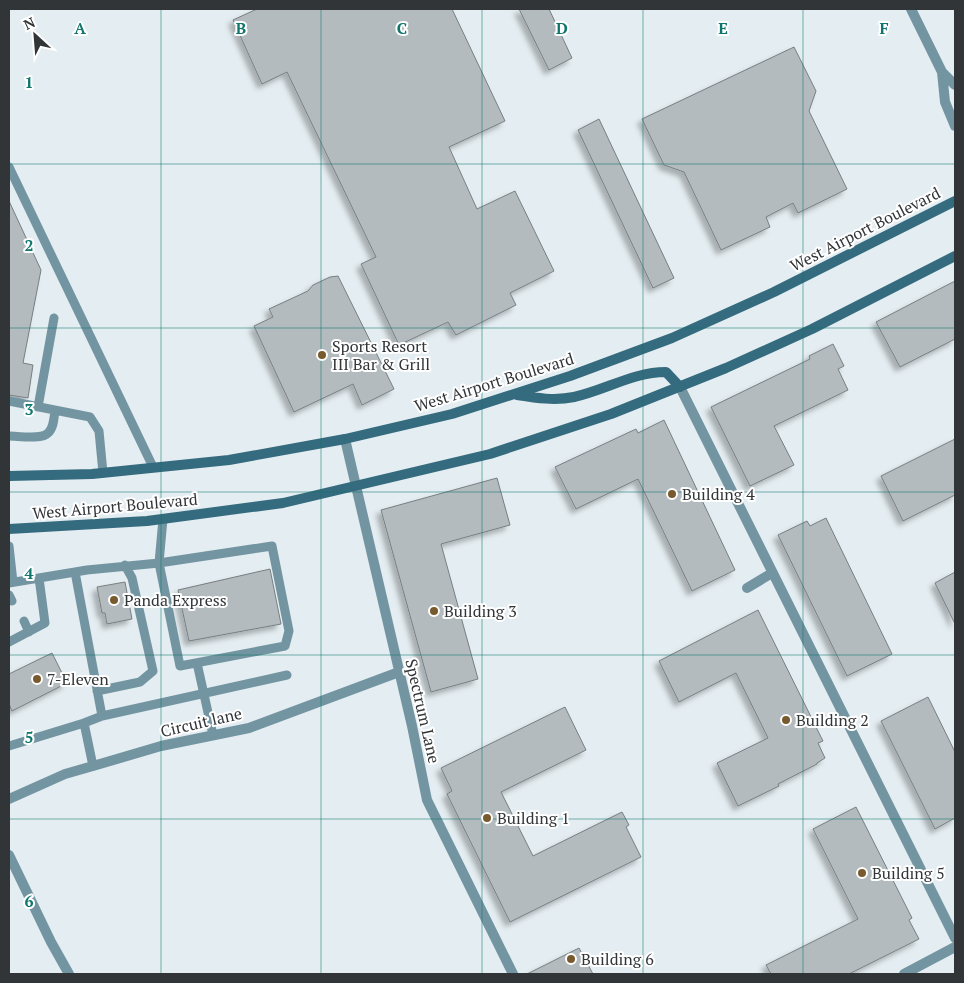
<svg xmlns="http://www.w3.org/2000/svg" width="964" height="983" font-family="'PT Serif',serif">
	<defs>
		<filter id="shadow"><feDropShadow dx="-4.5" dy="4.5" stdDeviation="2.5" flood-color="#0004"/></filter>
	</defs>
	<rect width="100%" height="100%" fill="#e4edf1"/>
	<!-- building -->
	<path fill="#b3bbbf" stroke="#777f82" filter="url(#shadow)" d="M257,9H452L505,121L449,147L477,209L515,191L554,271L510,293L516,305L456,335L448,322L399,345L361,264L376,257L287,72L262,84L233,20Z
		M519,9H549L572,58L549,70Z
		M794,47L816,91L809,111L847,189L798,213L793,203L766,217L770,227L721,250L684,172L664,165L642,119Z
		M599,119L674,278L653,288L578,130Z
		M9,201L41,270L23,363L33,365L28,398L9,395Z
		M338,276L394,389L362,405L353,384L294,412L254,326L273,317L269,309L308,291L313,285L330,277Z
		M955,281V339L900,367L876,322Z
		M833,344L844,366L838,369L848,390L774,426L794,465L750,486L711,407L810,359L809,356Z
		M664,420L735,570L692,591L638,479L576,509L555,467L636,429L638,433Z
		M955,439V495L903,521L881,476Z
		M497,478L510,525L441,544L478,679L431,692L381,510Z
		M826,518L892,654L847,676L778,535L807,521L810,526Z
		M270,569L281,624L189,641L178,590Z
		M955,572V624L935,583Z
		M125,582L132,619L107,624L105,613H102L97,587Z
		M758,610L823,741L818,743L825,758L817,763V764L778,784L779,786L738,806L717,763L768,738L736,673L679,702L659,661Z
		M52,653L67,683L12,711L9,704V674Z
		M928,697L955,752V818L935,829L881,721Z
		M565,707L586,750L501,792L533,856L622,812L629,825L626,827L641,857L510,922L447,794L452,791L441,768Z
		M856,807L912,918L909,920L919,939L849,974H771L766,965L858,919L813,829Z
		M579,948L593,974H527Z"/>
	<g fill="none" stroke-linecap="round" stroke-linejoin="round">
		<!-- lane -->
		<path stroke="#7395a2" stroke-width="9" d="M9,167L153,467
			M9,401L90,417L99,431L103,473
			M38,407L54,318
			M9,436C18,436 42,440 48,433C54,428 54,417 55,410
			M9,546L13,582
			M75,572L102,716L84,723L93,766
			M9,583L87,570L159,563L272,546L289,631L285,646L180,666L159,563L163,519
			M9,595L12,601
			M24,621L29,632
			M9,642L45,623L39,578
			M197,663L213,735
			M97,691L140,682L153,671L132,578L125,565
			M102,716L287,675
			M9,746L84,723"/>
		<!-- street -->
		<path stroke="#7395a2" stroke-width="10" d="M911,9L942,72L955,85
			M942,72L945,102L955,126
			M680,387L955,938
			M345,439L412,726L427,800L513,974
			M747,588L772,573
			M9,799L65,774L93,766L161,746L249,728L399,672
			M9,855L51,942L69,974
			M904,974L955,947"/>
		<!-- secondary -->
		<path stroke="#356b7e" stroke-width="10" d="M517,395C536,398 555,401 574,397C606,390 633,372 666,372L680,387
			M9,476L92,474L229,460L345,439L452,414L570,376L672,338L774,292L955,201
			M9,529L147,521L283,503L490,454L611,414L726,368L812,329L955,256"/>
	</g>
	<!-- grid -->
	<path fill="none" stroke="#0f766e" stroke-width="1" stroke-opacity="0.55" d="M161,9V974M321,9V974M482,9V974M643,9V974M803,9V974M9,164H955M9,328H955M9,492H955M9,655H955M9,819H955"/>
	<!-- markers -->
	<g fill="#79592e" stroke="#fff" stroke-width="2">
		<circle cx="322" cy="355" r="5"/>
		<circle cx="672" cy="494" r="5"/>
		<circle cx="114" cy="600" r="5"/>
		<circle cx="434" cy="611" r="5"/>
		<circle cx="37" cy="679" r="5"/>
		<circle cx="786" cy="720" r="5"/>
		<circle cx="487" cy="818" r="5"/>
		<circle cx="862" cy="873" r="5"/>
		<circle cx="571" cy="959" r="5"/>
	</g>
	<g text-anchor="middle" dominant-baseline="central" stroke-width="4" stroke-linejoin="round" paint-order="stroke">
		<!-- street labels -->
		<g font-size="16" fill="#323537" stroke="#fff">
			<text transform="translate(865 229) rotate(-27)">West Airport Boulevard</text>
			<text transform="translate(494 382) rotate(-17)">West Airport Boulevard</text>
			<text transform="translate(115 506) rotate(-5)">West Airport Boulevard</text>
			<text transform="translate(423 711) rotate(77)">Spectrum Lane</text>
			<text transform="translate(201 722) rotate(-13)">Circuit lane</text>
		</g>
		<!-- poi labels -->
		<g font-size="16" fill="#323537" stroke="#fff" text-anchor="start">
			<text x="332" y="346">Sports Resort<tspan x="332" dy="18">III Bar &amp; Grill</tspan></text>
			<text x="682" y="494">Building 4</text>
			<text x="124" y="600">Panda Express</text>
			<text x="444" y="611">Building 3</text>
			<text x="47" y="679">7-Eleven</text>
			<text x="796" y="720">Building 2</text>
			<text x="497" y="818">Building 1</text>
			<text x="872" y="873">Building 5</text>
			<text x="581" y="959">Building 6</text>
		</g>
	</g>
	<g font-size="16" text-anchor="middle" font-weight="bold" fill="#0f766e" stroke="#fff" stroke-width="4" stroke-linejoin="round" paint-order="stroke">
		<text x="80" y="34">A</text>
		<text x="241" y="34">B</text>
		<text x="402" y="34">C</text>
		<text x="562" y="34">D</text>
		<text x="723" y="34">E</text>
		<text x="884" y="34">F</text>
		<text x="29" y="88">1</text>
		<text x="29" y="251">2</text>
		<text x="29" y="415">3</text>
		<text x="29" y="579">4</text>
		<text x="29" y="743">5</text>
		<text x="29" y="907">6</text>
	</g>
	<!-- border -->
	<rect width="964" height="983" fill="none" stroke="#323537" stroke-width="20"/>
	<!-- north arrow -->
	<g transform="translate(35 35) rotate(334)" stroke="#ffffff" stroke-width="4" paint-order="stroke">
	<path d="M0-4L9 19L0 12L-9 19Z" fill="#323537"/>
	<text y="-8" font-size="14" font-weight="bold" text-anchor="middle" fill="#323537">N</text>
	</g>
</svg>
